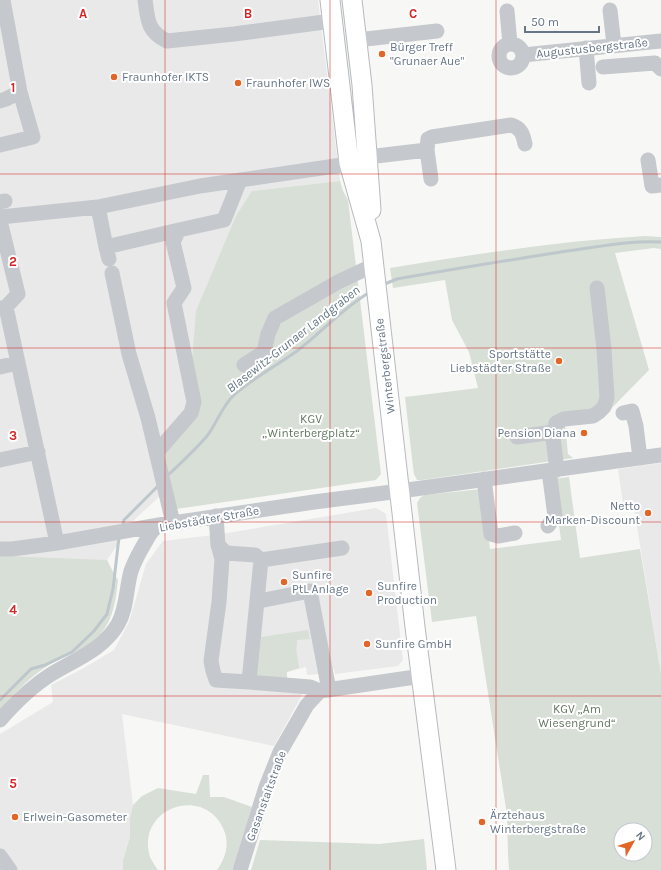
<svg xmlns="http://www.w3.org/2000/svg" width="661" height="870" font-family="Karla,sans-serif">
	<rect width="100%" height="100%" fill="#f7f8f5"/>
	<!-- built -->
	<path fill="#e8e9e8" d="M0,0H318L340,181L252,191L195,377L171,483L158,498L135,519L107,560L112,570L0,697Z
		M661,463V674L633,502L623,503L618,469Z
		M376,508L386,514L403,660L398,666L335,674L334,669L319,671V674L307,675L306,667L287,672V682L302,695L274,746L122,714L133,805L130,818V837L123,870H0V734L53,702L51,685L82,669L114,650L129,622L146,564L163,541L222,534Z"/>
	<!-- green -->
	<path fill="#d8dfd6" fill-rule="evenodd" d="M340,181L343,191L348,200L381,474L376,480L176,509L165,456L168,445L197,413L192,362L196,311L236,216L252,191Z
		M645,236L661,237V249L654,248L615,253L649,370L600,420L565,424L568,454L573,458L422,480H417L414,474L413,467L405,397L478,388L469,352L452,320L445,280L393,288L390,268C475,254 560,241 645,236Z
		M569,477L580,558L640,549L661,674V870H509L508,855L507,815L476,616L432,622L417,503L420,498L424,495L482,489L490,549L561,540L553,479ZM621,830H645V854H621Z
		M0,556L107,560L112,570L118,580C115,609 111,632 83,648C69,656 53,661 40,671C25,682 12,696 0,710Z
		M308,630L310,639L297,640V647H296L299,668L287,672V682L257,679L261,637Z
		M203,775H209L210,797H224L252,807L232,870H217C225,859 229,846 225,833C208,783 135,806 150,857C152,861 155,866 158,870H123V861L130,837V818L133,805L142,796L158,788L196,794Z
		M424,839L427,870H251L260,840L379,844Z"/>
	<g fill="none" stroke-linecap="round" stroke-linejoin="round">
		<!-- stream -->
		<path stroke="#bec7cc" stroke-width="3" d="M382,285L397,279C454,269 510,260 567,251C598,247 630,240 661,242
			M166,477C180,464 195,450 207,436C217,423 222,406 234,395C253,378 276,366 297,351C322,332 343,308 370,292
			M122,528L124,520L160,484
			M0,700L31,669L45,665L72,652L94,631L107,614L113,589L119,537"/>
		<defs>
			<path id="major" d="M330,0L349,163L371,241L415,627L446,870
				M352,0L362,85L371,210"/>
		</defs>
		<!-- major casing -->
		<use href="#major" stroke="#b6babe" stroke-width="21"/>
		<!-- minor -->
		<path stroke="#c5c8cc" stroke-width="15" d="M145,0C148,20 147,31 167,41L234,34L332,21
			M610,10L614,45
			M507,11L510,44
			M357,40L437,31
			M499 56a12 12 0 1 1 24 0a12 12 0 1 1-24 0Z
			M586,48L589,83
			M523,55L661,41
			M603,67L655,63L661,69
			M0,101L6,99L20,92L3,0
			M0,145L33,137L20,92
			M427,150L428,139L432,137L511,125C521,128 523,134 525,144
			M648,160L652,186L661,185
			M0,202L5,201
			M98,207L106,247
			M0,217L98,207L200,186L342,165L376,156L427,150L431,179
			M0,221L18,294L6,307
			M109,259L106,247L179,230
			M112,273L129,354L148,418L173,523
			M0,308L6,307L57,543
			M244,365L264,352L268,334L275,318L338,282L374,265
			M0,367L18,363
			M623,413L632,411L636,426L640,458
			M517,437L547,433L553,438L557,470
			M553,438L554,430L556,423L564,419L593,416L599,412L604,407L607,398L604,349L597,288
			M157,452L191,413L194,402L174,303L184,288L173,242L179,230L224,220L240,180
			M0,460L38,452
			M484,479L491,534L498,536L515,533
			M216,516L218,545L226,553L255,555L261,560
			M548,526L555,516L549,471
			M218,545L222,559L219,602L211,661L213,671L216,680L249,682
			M0,549H12L57,543L159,525
			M264,600L310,591L329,690
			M320,691L310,687L249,682L261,560L342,548
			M0,720C15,703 31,687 50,675C74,660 103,650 118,624C127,608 126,589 131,571C135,560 140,551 146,541C149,535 152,529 159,525L314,502L400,491L661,455
			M0,856L10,870
			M240,870L266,787L280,752L307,705L320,691L422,676"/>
		<!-- major -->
		<use href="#major" stroke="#fff" stroke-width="19"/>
	</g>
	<!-- grid -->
	<path fill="none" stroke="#d62828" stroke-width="1" stroke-opacity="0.55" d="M165,0V870M330,0V870M496,0V870M0,174H661M0,348H661M0,522H661M0,696H661"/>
	<!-- markers -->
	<g fill="#e36629" stroke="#fff" stroke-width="1.5">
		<circle cx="382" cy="54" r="4"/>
		<circle cx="114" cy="77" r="4"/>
		<circle cx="238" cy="83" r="4"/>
		<circle cx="559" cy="361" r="4"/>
		<circle cx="584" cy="433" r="4"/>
		<circle cx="648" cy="513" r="4"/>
		<circle cx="284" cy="582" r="4"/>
		<circle cx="369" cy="593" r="4"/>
		<circle cx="367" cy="644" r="4"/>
		<circle cx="15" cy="817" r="4"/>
		<circle cx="482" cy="822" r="4"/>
	</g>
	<g text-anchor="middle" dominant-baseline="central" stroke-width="4" stroke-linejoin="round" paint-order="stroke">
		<!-- poi labels -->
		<g font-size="12" fill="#667586" stroke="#fff" text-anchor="start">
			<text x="390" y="47">Bürger Treff<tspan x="390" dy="14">"Grunaer Aue"</tspan></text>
			<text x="122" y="77">Fraunhofer IKTS</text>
			<text x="246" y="83">Fraunhofer IWS</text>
			<text x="551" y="354" text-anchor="end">Sportstätte<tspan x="551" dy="14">Liebstädter Straße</tspan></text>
			<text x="576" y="433" text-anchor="end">Pension Diana</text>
			<text x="640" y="506" text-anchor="end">Netto<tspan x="640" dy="14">Marken-Discount</tspan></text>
			<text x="292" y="575">Sunfire<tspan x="292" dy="14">PtL Anlage</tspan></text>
			<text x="377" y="586">Sunfire<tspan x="377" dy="14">Production</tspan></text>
			<text x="375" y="644">Sunfire GmbH</text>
			<text x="490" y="815">Ärztehaus<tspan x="490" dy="14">Winterbergstraße</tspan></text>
			<text x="23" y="817">Erlwein-Gasometer</text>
		</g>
		<!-- street labels -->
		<g font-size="12" fill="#667586" stroke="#fff">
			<text transform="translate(592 48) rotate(-6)">Augustusbergstraße</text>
			<text transform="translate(385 366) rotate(-97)">Winterbergstraße</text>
			<text transform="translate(209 519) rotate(-10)">Liebstädter Straße</text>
			<text transform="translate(266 796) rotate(-70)">Gasanstaltstraße</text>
		</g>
		<!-- park labels -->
		<g font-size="12" fill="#647861" stroke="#fff">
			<text x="311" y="419">KGV<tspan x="311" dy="14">„Winterbergplatz“</tspan></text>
			<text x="577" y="709">KGV „Am<tspan x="577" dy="14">Wiesengrund“</tspan></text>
		</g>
		<!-- water labels -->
		<g font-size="13" font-style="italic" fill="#637681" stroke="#fff">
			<text transform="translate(293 339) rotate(-38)">Blasewitz‐Grunaer Landgraben</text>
		</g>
	</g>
	<g font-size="13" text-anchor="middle" font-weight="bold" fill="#d62828" stroke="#fff" stroke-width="4" stroke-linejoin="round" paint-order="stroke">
		<text x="83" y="18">A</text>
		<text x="248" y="18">B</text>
		<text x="413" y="18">C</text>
		<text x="13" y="92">1</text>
		<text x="13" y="266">2</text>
		<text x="13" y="440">3</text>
		<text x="13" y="614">4</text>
		<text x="13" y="788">5</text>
	</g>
	<!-- north arrow -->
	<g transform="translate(633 842) rotate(51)"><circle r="19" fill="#ffffff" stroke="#c2c8cf"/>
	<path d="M0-3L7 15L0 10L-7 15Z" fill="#e36629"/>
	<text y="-6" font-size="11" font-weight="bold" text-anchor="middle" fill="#667586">N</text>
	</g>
	<!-- scale -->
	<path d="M525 26v6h74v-6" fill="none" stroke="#667586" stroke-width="2"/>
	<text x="531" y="26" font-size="12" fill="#667586" stroke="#ffffff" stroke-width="3" paint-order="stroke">50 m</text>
</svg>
